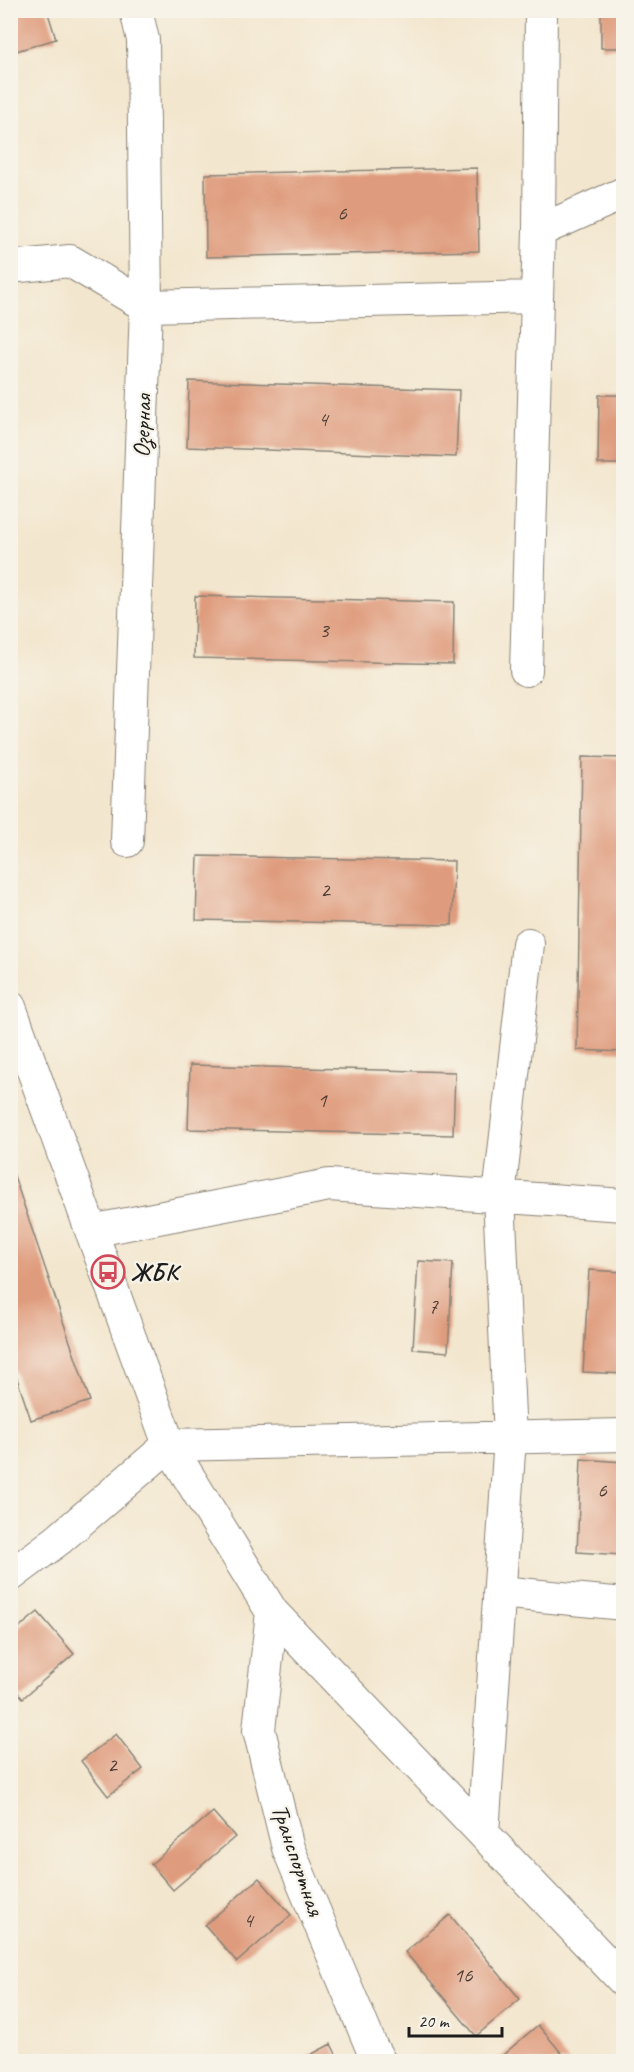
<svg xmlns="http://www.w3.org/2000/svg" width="634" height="2072" font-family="Caveat,sans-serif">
	<rect width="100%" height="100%" fill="#f7f3e8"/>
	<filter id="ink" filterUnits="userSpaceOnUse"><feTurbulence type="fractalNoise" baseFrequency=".0167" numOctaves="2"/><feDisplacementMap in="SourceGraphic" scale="12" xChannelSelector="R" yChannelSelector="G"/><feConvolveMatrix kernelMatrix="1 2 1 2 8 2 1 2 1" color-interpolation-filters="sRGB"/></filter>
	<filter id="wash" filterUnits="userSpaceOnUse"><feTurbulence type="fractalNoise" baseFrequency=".008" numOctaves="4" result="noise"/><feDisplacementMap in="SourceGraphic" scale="24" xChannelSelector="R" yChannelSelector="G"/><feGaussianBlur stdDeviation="1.35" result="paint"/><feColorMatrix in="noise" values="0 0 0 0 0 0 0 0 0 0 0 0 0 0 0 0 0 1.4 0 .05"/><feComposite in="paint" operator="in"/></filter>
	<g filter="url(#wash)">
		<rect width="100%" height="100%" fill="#f3e6ce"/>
		<g id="blocks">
			<!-- building -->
			<path fill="#df9b7d" d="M10,10H47L56,39L10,53Z
				M601,10H624V48H601Z
				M477,168L479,251L206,257L205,174Z
				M189,381L459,390L456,457L187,447Z
				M599,395H624V464H598Z
				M195,596L454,602L453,664L194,658Z
				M582,757L624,758V1052L577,1050Z
				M198,856L454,861L452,925L196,920Z
				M190,1065L455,1072L453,1135L188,1129Z
				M10,1164L90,1401L31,1420L10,1358Z
				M418,1261L453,1263L448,1352L413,1349Z
				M589,1270L624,1272V1374L583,1372Z
				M581,1459L624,1462L622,1555L577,1552Z
				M38,1612L74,1654L23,1698L10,1683V1635Z
				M116,1734L143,1769L108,1796L81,1761Z
				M213,1812L235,1837L173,1890L151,1864Z
				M259,1878L291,1915L237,1962L205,1925Z
				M450,1915L520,1999L476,2036L405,1952Z
				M538,2025L569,2062H499L497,2060Z
				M331,2044L340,2062H297Z"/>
		</g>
	</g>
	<g filter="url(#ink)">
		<use href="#blocks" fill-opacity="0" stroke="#888175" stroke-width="1.5"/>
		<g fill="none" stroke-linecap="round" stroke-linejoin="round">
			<defs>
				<path id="minor" d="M539,231L624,193
					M10,267L70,261L146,306L536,297
					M526,670L539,231L541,10
					M127,841L146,306L143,40L136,10
					M10,1007L169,1445L272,1612L624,1981
					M91,1231L329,1185L624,1205
					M10,1576L58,1540L169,1445L624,1435
					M499,1592L624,1604
					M272,1612L259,1730L288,1848L371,2046L380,2062
					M483,1833L510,1438L499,1196L528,944"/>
			</defs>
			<!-- minor casing -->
			<use href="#minor" stroke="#888175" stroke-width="34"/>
			<!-- minor -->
			<use href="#minor" stroke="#fff" stroke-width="32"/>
		</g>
	</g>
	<!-- icons -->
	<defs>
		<symbol id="bus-ring" viewBox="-11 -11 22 22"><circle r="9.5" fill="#f7f3e8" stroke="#d1495b" stroke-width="1.5"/><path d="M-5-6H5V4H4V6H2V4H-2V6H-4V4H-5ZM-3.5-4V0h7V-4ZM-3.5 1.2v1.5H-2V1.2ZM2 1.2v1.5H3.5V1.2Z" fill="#d1495b"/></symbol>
	</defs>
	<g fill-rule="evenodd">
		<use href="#bus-ring" x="89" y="1253" width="38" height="38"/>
	</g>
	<g text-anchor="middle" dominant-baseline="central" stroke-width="4.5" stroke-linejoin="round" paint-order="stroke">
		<!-- number labels -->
		<g font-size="21" fill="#4d3c34">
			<text x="342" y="213">6</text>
			<text x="323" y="419">4</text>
			<text x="324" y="630">3</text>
			<text x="325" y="890">2</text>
			<text x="322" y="1100">1</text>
			<text x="433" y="1306">7</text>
			<text x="602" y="1490">6</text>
			<text x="112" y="1765">2</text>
			<text x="248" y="1920">4</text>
			<text x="463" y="1975">16</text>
		</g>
		<!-- street labels -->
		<g font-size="24" fill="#1c1c1c" stroke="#f7f3e8">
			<text transform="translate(142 426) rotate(-88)">Озерная</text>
			<text transform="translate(298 1860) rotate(71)">Транспортная</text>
		</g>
		<!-- poi labels -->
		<g font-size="24" font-weight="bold" fill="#1c1c1c" stroke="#f7f3e8" text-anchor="start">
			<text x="131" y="1272">ЖБК</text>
		</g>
	</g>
	<!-- margin -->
	<rect width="634" height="2072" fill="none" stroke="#f7f3e8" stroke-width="36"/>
	<!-- scale -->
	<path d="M409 2027v9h93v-9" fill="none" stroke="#1c1c1c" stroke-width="3"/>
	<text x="418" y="2027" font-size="18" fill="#1c1c1c" stroke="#f7f3e8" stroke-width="4.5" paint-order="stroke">20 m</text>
</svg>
